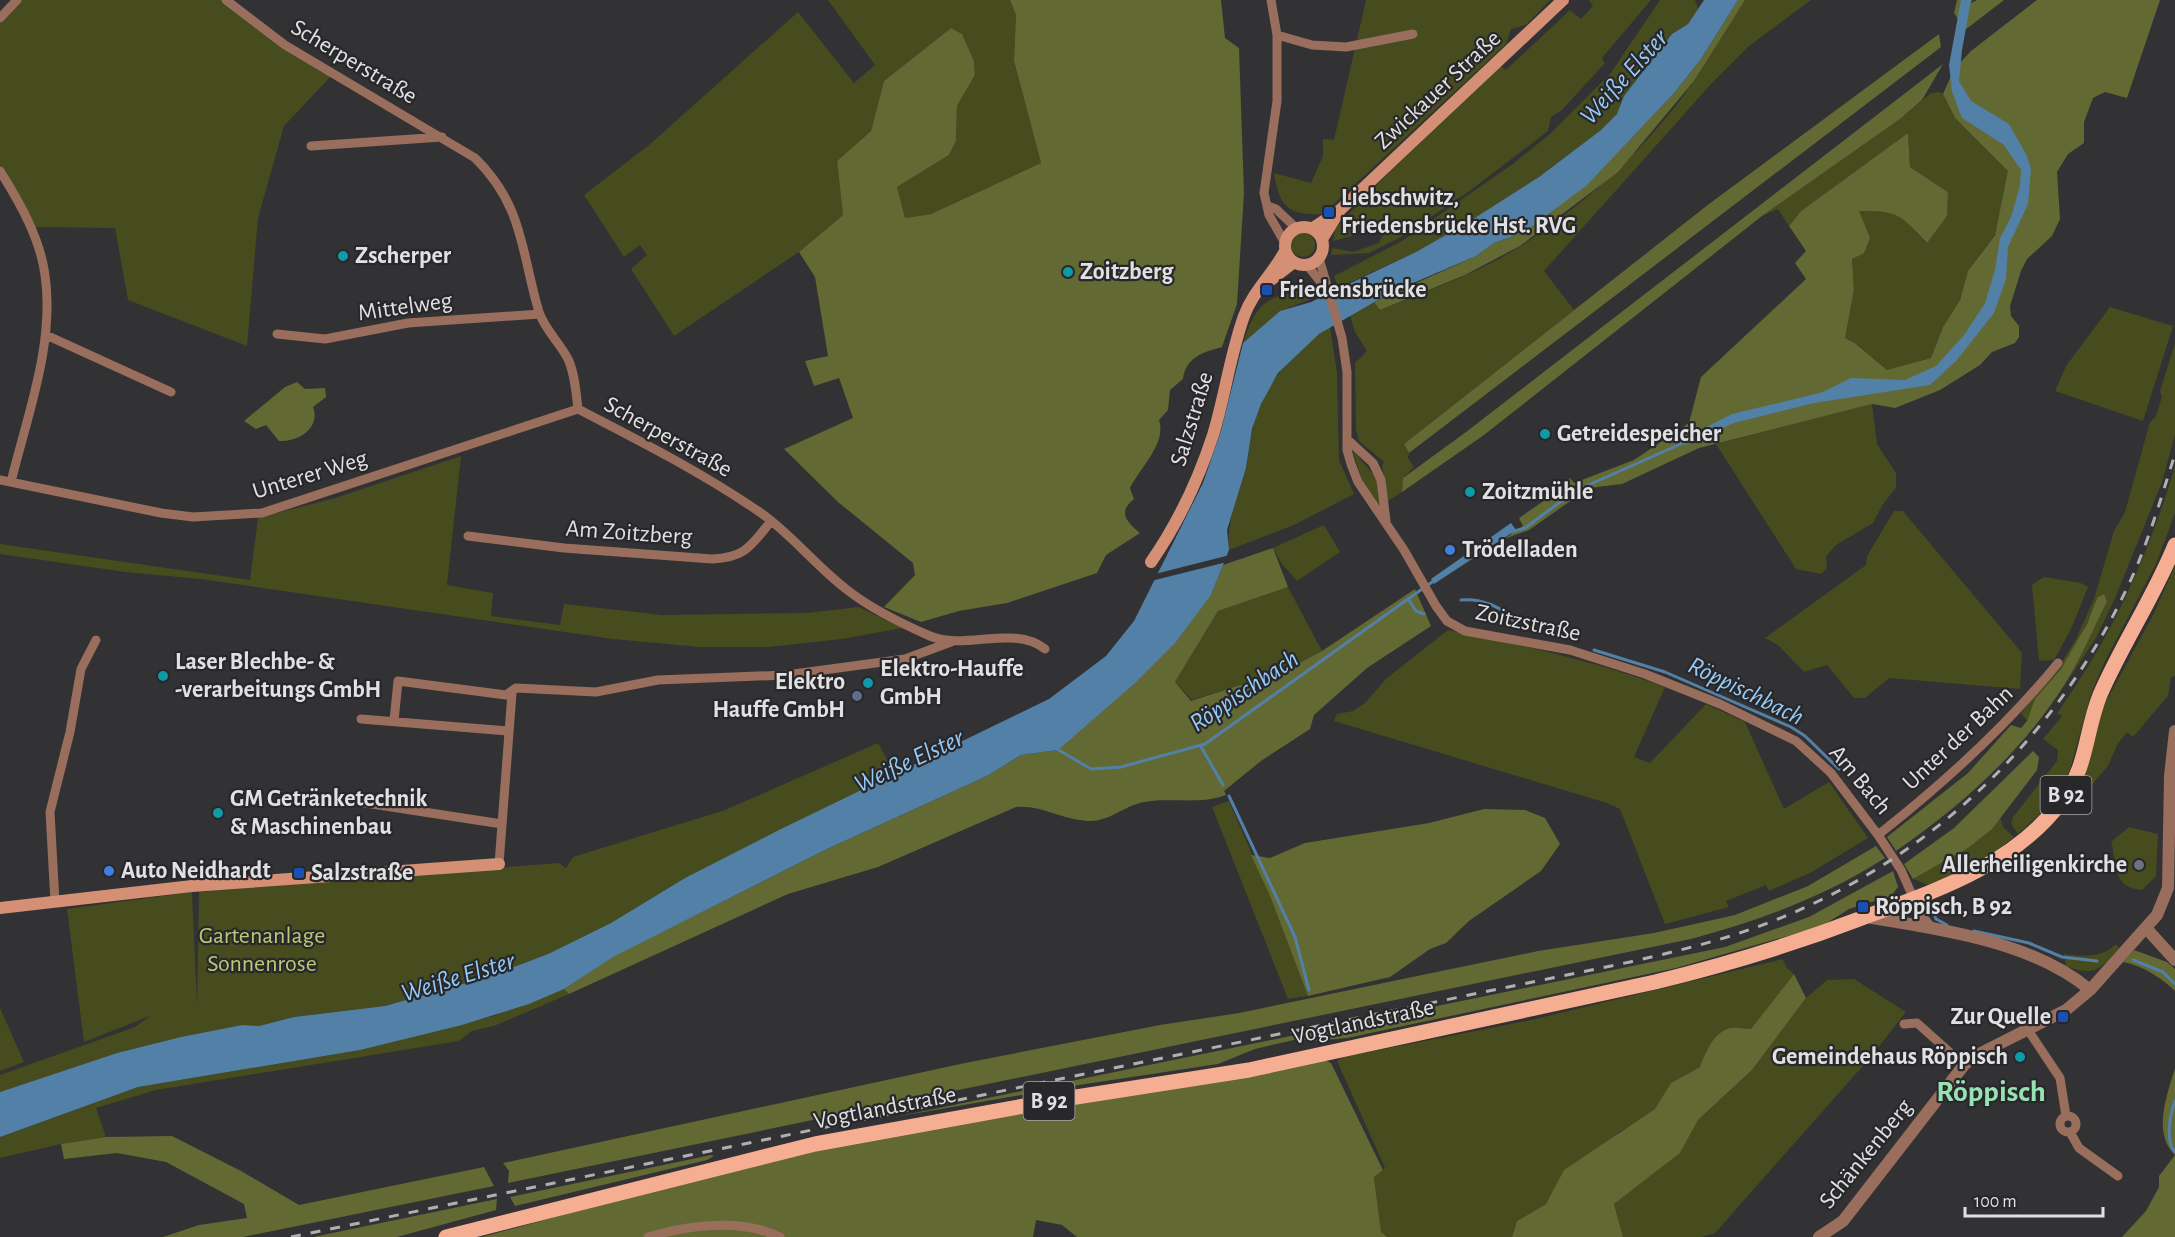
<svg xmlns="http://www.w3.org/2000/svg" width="2175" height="1237" font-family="'Alegreya Sans',sans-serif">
	<rect width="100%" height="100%" fill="#323134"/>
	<!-- green -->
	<path fill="#464c1e" d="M17,0H226L334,73L284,126L258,218L247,346L128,300L115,228L34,227L0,165V18Z
		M828,0H1010L1016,15L1014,61L1041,163L931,214L905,218L897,187L949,155L956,141L957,106L975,75L974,61L962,34L951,28L884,81L871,131L837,161L843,215L799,252L674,336L631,269L647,255L640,245L624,257L584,195L649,145L798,12L854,83L875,65Z
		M1366,0H1550L1526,25L1511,29L1506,44L1323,214C1288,216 1279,206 1274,173L1311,183L1323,156V139L1334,140Z
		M1589,0H1651L1602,58L1605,63L1562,110L1551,117L1548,131L1471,190L1401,237L1369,253L1331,255L1332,248L1353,252L1379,243L1384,230L1376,226L1352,228V236L1333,241L1335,229L1374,187L1501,66L1506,70L1570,10L1581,19L1593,6Z
		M1660,0H1695L1698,9L1688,24L1672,34L1624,96L1617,114L1601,130L1539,177L1468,223L1416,252L1338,288L1334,276L1402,241L1514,163L1550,134L1610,74Z
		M1745,0H1811L1749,46L1712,83L1544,271L1574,310L1404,444L1409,453L1408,458L1414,467L1403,478L1402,492L1388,501L1382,466L1384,462L1359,441L1356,430L1355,363L1367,351L1355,332L1350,315L1374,302L1380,310C1427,291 1478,273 1521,246C1587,203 1649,146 1694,81C1712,54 1726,26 1745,0Z
		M1939,92L1943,94L1955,118L2009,171L1995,234L1968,271L1960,300L1943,327L1931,358L1887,370L1856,343L1845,338L1854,290L1852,259L1859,211C1898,210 1901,214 1926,243L1947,216L1948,192L1910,167L1908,133L1801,211L1789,226L1778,209L1762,216L1900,119L1931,93Z
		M1291 245a12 12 0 1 1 24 0a12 12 0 1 1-24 0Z
		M1314,288L1319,296L1280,311L1243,343C1258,296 1271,297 1314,288Z
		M2110,307L2173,326L2143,421L2055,391L2066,366Z
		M1330,327L1337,373L1339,460L1354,494L1294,525L1229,550C1226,521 1238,497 1246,469C1249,456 1249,442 1253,428C1263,386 1293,349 1330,327Z
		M2175,343V435L2162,482L2116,596L2096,638L2066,683L2107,602L2097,598C2088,623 2076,649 2060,670C2044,692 2037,694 2027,721L2021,713L2059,667L2076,639L2094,599L2114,531L2125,512L2150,422L2155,418L2162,397L2160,391Z
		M1872,404L1877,444L1896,473V488L1883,504L1873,523L1836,545L1826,556L1827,568L1821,574L1796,569L1716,444Z
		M1352,449L1377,479L1380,509L1365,488Z
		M461,456L447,585L493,593L491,616L560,625L564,604L662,615L806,613L859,607L902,628L842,639L768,647H700L613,639L201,579L125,572L0,554V544L250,580L258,518L335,498Z
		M2175,466V513L2156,564L2104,663L2091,694L2069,773L2045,809L2018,834L2011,824L2013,817L2057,761L2058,750L2043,739L2062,716L2057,713C2112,637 2148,556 2175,466Z
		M1894,511H1903L2022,653L2020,689L1889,678L1865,698H1854L1827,665L1804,672L1778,645L1765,638L1866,565L1867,556Z
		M1324,525L1340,552L1297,581L1282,564L1273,548Z
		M2175,566V676L2171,677L2168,696L2133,737L2127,732L2117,745L2108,766L2078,801L2103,707L2153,615Z
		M2044,577L2081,583L2088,587L2072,627L2054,660L2039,661L2032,585Z
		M1288,587L1322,651L1286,670L1192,700L1175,682L1218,611Z
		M1448,630C1522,645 1594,661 1665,687L1634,757L1650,763L1706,704L1745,722L1784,809L1829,782L1868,838L1810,873L1769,891L1766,885L1726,901L1729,907L1665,924L1620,809L1607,803L1334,721L1337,714L1353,711L1365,703L1387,678Z
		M878,743L895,775L685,878L611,923L548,954L490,976L385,1006L294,1017L259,1026L242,1025L181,1037L117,1053L0,1092V1075L135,1027L150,1016L84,1042L67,909L192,892L197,1005L199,892L559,863L566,868L573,857L725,810Z
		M1229,801L1270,896L1308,996L1288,999L1212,807Z
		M2000,818L2004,828L2014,837C1988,859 1960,872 1929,885L1913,879C1944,861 1978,846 2000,818Z
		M2129,827L2158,834L2156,876L2142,890C2111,887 2118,865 2111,842Z
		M2116,944L2119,948C2100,970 2094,977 2066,966L2064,954C2082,957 2103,958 2116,944Z
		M1783,959L1786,967L1794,974L1751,1030L1730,1028L1707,1049L1700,1067L1671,1083L1656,1109L1618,1133L1546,1204L1517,1221L1512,1237H1387L1381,1233L1374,1176L1385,1168L1337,1061L1343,1057L1531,1020Z
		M1854,979L1906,1012L1870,1058L1715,1233L1702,1237H1623L1614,1204L1680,1153L1698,1120L1752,1070L1806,998L1827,980Z
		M564,989L569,994L494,1026L472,1031L459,1041L156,1090L96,1108L106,1137L61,1144L0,1158V1137L138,1087L360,1050L493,1016Z
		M0,1008L24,1062L0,1071Z"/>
	<!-- forest -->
	<path fill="#626933" d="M1010,0H1221L1225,38L1239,48L1244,193L1237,304L1222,347C1203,352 1186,357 1183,379L1170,390L1168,410L1159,420C1167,443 1140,468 1130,488L1134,499C1117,512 1127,522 1140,533L1106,555L1097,573L1007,603L959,611L921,622L884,607L915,575L913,563L838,502L784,449L853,418L839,378L814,386L805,361L828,356L815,277L799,252L843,215L837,161L871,131L884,81L951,28L962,34L974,61L975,75L957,106L956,141L949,155L897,187L905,218L931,214L1041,163L1014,61L1016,15Z
		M1738,0H1745L1694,81L1618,172L1520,246L1465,275L1380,310L1374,302L1476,256L1494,243L1524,232L1630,139L1675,92L1701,59Z
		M1957,0H1972L1971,3L1977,0H2004L1965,30L1968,12L1958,19L1954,13Z
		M2037,0H2160L2127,98L2105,92L2093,98L2084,122V143L2068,154L2057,172L2060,219L2052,236L2027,259L2021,271L2010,306L2011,316L2019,326V337L2015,343L1992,352L1980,365L1940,390L1895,408L1872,404L1699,448L1622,484L1589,488L1529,530L1504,539L1523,526L1519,518L1548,498L1546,494L1570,478L1574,483L1634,460L1689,423L1701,377L1806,279L1795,263L1806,251L1789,226L1801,211L1908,133L1910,167L1948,192L1947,216L1927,243C1901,215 1898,210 1859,211L1870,238L1864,253L1852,259L1854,290L1845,338L1855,343L1887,370L1931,358L1943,327L1960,300L1968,271L1995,235L2008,171L1955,118L1943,94L1954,69L1971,51Z
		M1939,34L1941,47L1409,453L1404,444L1709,204Z
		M1943,64L1922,100L1900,119L1762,216L1484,435L1402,492L1403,478L1466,432Z
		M297,382L305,389L325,388L326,397L313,407C321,428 298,442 279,441L266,425L256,429L244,421L285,387Z
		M1273,548L1288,587L1218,611L1175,682L1191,701L1286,670L1322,651L1415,589L1431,626L1367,668L1314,715L1310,729L1261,761L1224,791L1226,795C1200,805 1172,797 1144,802C1123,806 1110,822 1088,821C1062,820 1042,805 1016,807L878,867L788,894L569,994L564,989L612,957L827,849L987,776L1021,755L1058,750L1211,595L1223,565Z
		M2104,594L2107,602C2093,629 2081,658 2065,684C2022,752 1961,806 1896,851L1887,837L1968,773L2011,725L2021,728L2027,721L2035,699L2061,669L2087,624L2097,598Z
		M2033,751L2039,757L2037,770L1992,829L1968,848L1913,879L1904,864L1954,828Z
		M1484,809L1525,810L1545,818L1560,844L1541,871L1469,921L1446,943L1430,949L1390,977L1308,996L1270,896L1251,855L1270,858L1305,843L1429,823Z
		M1876,846L1885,858C1824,897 1761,920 1691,939L508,1183L509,1171L503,1163L965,1063L1160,1025L1239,1013L1538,951L1654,933L1735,915L1808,886Z
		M1893,871L1898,887L1891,896L1849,909L1822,926L1676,968L1347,1038L1314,1041L1298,1039L1255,1049L1218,1064L1079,1085L895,1117L1725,947L1809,917Z
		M2134,950L2167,962L2175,969V991C2162,978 2141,965 2123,962Z
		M1794,974L1806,998L1752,1070L1698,1120L1680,1153L1614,1204L1623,1237H1512L1517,1221L1546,1204L1564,1170L1655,1109L1671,1083L1700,1067C1705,1053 1714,1031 1731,1028C1737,1027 1745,1029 1751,1029Z
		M1325,1060L1331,1063L1383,1170L1374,1177L1381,1232L1387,1237H1077L1062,1225L1036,1220L1033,1237H482L728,1170L851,1143Z
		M2175,1068V1237H2122L2146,1211L2159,1187V1176L2175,1155C2152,1133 2167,1095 2175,1068Z
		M172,1136L241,1171L299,1205L484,1167L494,1186L243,1237H163L199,1225L247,1218L244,1204L166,1162L117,1153L64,1159L61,1144L106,1137Z
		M711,1155L714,1156L707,1160L515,1206L510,1197Z
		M497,1199L496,1210L397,1237H313Z"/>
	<!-- water -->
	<path fill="#5380a6" d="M1704,0H1738L1701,59L1675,92L1586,186L1524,232L1494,243L1476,256L1390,293L1319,334L1278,373L1261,404L1252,429L1246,468L1227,530L1229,550L1211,595L1175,643L1135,683L1058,750L1021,755L987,776L827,849L613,957L564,989L529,1004L462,1025L360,1050L138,1087L0,1137V1092L117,1053L181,1037L242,1025L259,1026L294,1017L385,1006L490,976L548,954L611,923L685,878L779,830L1049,699L1106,656L1134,621L1203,483L1221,431L1243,343L1280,311L1311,302L1416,252L1467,223L1539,177L1601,130L1617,114L1624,96L1672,34L1688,24Z
		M1961,0H1971L1962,50L1959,81L1971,101L2009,124L2027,156L2031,169L2028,204L2008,247L2006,279L1994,313L1956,361L1930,385L1814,403L1734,423L1685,445L1681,440L1732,414L1823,392L1851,378L1905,380L1936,366L1965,334L1985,303L1995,270L2000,238L2011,217L2020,186L2021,170L2004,145L1962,118L1952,92L1949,65Z
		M1511,523L1516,530L1434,584L1431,579Z"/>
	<!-- pier -->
	<path fill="#323134" d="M1230,555L1227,562L1151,581L1155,574Z"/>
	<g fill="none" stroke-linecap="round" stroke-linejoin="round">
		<!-- stream -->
		<path stroke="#5380a6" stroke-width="3" d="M1511,532L1525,528L1575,491L1685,442
			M1408,599L1435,580
			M1461,600C1481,598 1504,607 1515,623
			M1594,650L1665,672L1791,727L1805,736L1839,769
			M1200,745L1223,785
			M1057,749L1091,769L1121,767L1205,744L1408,599L1416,611L1424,614
			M1229,796L1295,937L1309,990
			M1930,904L1936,919L1947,925
			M1974,931L2029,943L2062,957L2097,961
			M2133,960L2163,972L2175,984
			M1331,1033L1333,1037
			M2175,1101C2170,1114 2165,1141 2175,1152"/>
		<!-- minor -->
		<path stroke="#9a6e5d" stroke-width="9" d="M226,0L285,45L475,158C524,206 521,252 539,312C545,330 560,343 568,359C575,374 576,393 578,409C640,441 703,473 761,513C792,535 816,566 846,589C871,609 900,623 930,636C965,651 1014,624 1045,649
			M1271,0L1277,35V101L1264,193L1269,215L1285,243
			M0,18L17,0
			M1277,35L1312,45L1346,47L1413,34
			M311,146L442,137
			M0,171C20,203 40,238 45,275C55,344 27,416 11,482
			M1268,206L1276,209L1296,228
			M1319,258L1342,338L1347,372V450L1351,464L1358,482L1404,550L1436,606L1447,621L1465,631L1570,650L1645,674L1720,704L1796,741L1831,773L1878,835L1901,870L1920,913L1932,928
			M1307,265L1327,290
			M277,334L325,339L408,323L540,314
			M46,335L171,392
			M1348,440L1373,463L1381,480L1386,521
			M0,480L161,513L193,517L262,513L578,409
			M468,536L564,548L712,559C746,557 751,546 771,521
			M361,719L508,731
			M394,721L398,681L506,695L516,688L596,692L658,680L786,675L905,659L951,642
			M346,800L502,824
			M1878,835C1944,783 2005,728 2058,663
			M499,864L512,693
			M55,902L50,812L70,732L81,669L96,640
			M1904,1024L1917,1023L1964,1065
			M2028,1030L2060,1078L2066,1116
			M2060 1124a8 8 0 1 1 16 0a8 8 0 1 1-16 0Z
			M2070,1132L2079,1148L2118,1176
			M648,1237C690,1225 739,1218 780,1237"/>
		<!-- tertiary -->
		<path stroke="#9a6e5d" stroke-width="12" d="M1866,917C1939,929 2032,941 2090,990
			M2146,928L2175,960
			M1819,1237L1843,1221L1964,1065L1973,1057L2066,1010L2090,990L2157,915L2168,888L2170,776L2175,731"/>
		<!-- secondary -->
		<path stroke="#d48f74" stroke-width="12" d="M1285 246a19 19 0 1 1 38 0a19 19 0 1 1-38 0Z
			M1313,228L1340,210L1563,0
			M1322,239L1340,210
			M1267,283L1294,262
			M1151,562C1178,523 1198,481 1213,435C1225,396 1230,355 1244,316C1253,291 1273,274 1285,251
			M0,908L192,886L499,864"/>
		<!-- primary -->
		<path stroke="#f6ae92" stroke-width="15" d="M446,1237L815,1144L1057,1100L1249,1070L1655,982C1725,965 1794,944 1862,918C1935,891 2013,866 2062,801C2088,766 2085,732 2100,695C2122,644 2154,597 2175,545"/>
		<!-- rail -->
		<path stroke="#b0afb2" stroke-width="3" stroke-dasharray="10 10" stroke-linecap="butt" d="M291,1237L1630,962C1673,952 1716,942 1757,927C1921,868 2054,743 2128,586C2148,544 2161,498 2175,454"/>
	</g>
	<!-- markers -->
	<g fill="#1a4fb4" stroke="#28272a" stroke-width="2">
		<rect x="1323" y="206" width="12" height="12" rx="3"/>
		<rect x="1261" y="284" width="12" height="12" rx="3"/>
		<rect x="293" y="867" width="12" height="12" rx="3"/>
		<rect x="1857" y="901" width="12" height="12" rx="3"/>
		<rect x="2057" y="1011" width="12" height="12" rx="3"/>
	</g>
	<g fill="#0f9aa8" stroke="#28272a" stroke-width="2">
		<circle cx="343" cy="256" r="6"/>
		<circle cx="1068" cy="272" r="6"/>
		<circle cx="1545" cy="434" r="6"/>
		<circle cx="1470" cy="492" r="6"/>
		<circle cx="163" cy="676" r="6"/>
		<circle cx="868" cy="683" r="6"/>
		<circle cx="218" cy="813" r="6"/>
		<circle cx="2020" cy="1057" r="6"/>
	</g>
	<g fill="#3f7fe0" stroke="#28272a" stroke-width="2">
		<circle cx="1450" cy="550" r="6"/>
		<circle cx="109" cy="871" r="6"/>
	</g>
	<circle fill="#5c6f8a" stroke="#28272a" stroke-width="2" cx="857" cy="696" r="6"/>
	<circle fill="#6b7280" stroke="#28272a" stroke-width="2" cx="2139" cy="865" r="6"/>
	<g text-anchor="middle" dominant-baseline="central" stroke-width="4.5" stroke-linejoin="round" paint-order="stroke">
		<!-- shield labels -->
		<g fill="#28272a" stroke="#aaa9ac" stroke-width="1.5">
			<rect x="2040.5" y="776" width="51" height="38" rx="4.5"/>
			<rect x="1023.5" y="1082" width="51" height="38" rx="4.5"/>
		</g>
		<g font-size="22" font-weight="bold" fill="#e1e1e3">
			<text x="2066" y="795">B 92</text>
			<text x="1049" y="1101">B 92</text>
		</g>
		<!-- street labels -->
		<g font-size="24" fill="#e1e1e3" stroke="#28272a">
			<text transform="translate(354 62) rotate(31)">Scherperstraße</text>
			<text transform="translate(1438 90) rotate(-43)">Zwickauer Straße</text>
			<text transform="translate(405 307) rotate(-8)">Mittelweg</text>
			<text transform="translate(1192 419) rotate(-73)">Salzstraße</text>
			<text transform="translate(668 437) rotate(29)">Scherperstraße</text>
			<text transform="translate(310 475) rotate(-17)">Unterer Weg</text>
			<text transform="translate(629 533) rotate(4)">Am Zoitzberg</text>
			<text transform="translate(1528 623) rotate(12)">Zoitzstraße</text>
			<text transform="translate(1958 738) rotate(-43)">Unter der Bahn</text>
			<text transform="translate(1860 780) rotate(50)">Am Bach</text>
			<text transform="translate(1363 1022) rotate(-12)">Vogtlandstraße</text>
			<text transform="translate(885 1108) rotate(-11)">Vogtlandstraße</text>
			<text transform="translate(1866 1154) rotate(-51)">Schänkenberg</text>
		</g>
		<!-- poi labels -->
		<g font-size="24" font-weight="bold" fill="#e1e1e3" stroke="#28272a" text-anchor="start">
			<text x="1341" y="198">Liebschwitz,<tspan x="1341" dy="28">Friedensbrücke Hst. RVG</tspan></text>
			<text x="355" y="256">Zscherper</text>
			<text x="1080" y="272">Zoitzberg</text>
			<text x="1279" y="290">Friedensbrücke</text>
			<text x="1557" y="434">Getreidespeicher</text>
			<text x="1482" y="492">Zoitzmühle</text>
			<text x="1462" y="550">Trödelladen</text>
			<text x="175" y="662">Laser Blechbe- &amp;<tspan x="175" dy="28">-verarbeitungs GmbH</tspan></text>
			<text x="880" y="669">Elektro-Hauffe<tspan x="880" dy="28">GmbH</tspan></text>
			<text x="845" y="682" text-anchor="end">Elektro<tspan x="845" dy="28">Hauffe GmbH</tspan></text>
			<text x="230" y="799">GM Getränketechnik<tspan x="230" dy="28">&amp; Maschinenbau</tspan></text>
			<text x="2127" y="865" text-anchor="end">Allerheiligenkirche</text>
			<text x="121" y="871">Auto Neidhardt</text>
			<text x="311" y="873">Salzstraße</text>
			<text x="1875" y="907">Röppisch, B 92</text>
			<text x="2051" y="1017" text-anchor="end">Zur Quelle</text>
			<text x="2008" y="1057" text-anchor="end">Gemeindehaus Röppisch</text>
		</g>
		<!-- park labels -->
		<g font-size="24" fill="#bcc876" stroke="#28272a">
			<text x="262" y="936">Gartenanlage<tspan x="262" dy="28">Sonnenrose</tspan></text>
		</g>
		<!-- water labels -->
		<g font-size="26" font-style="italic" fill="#95cbf8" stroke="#28272a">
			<text transform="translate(1624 77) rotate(-48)">Weiße Elster</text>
			<text transform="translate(1244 691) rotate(-34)">Röppischbach</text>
			<text transform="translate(1746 691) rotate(26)">Röppischbach</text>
			<text transform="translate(909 761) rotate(-25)">Weiße Elster</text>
			<text transform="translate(458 977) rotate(-17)">Weiße Elster</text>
		</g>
		<!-- district labels -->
		<g font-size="30" font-weight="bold" fill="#96e2b4" stroke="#28272a">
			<text x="1991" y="1092">Röppisch</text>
		</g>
	</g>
	<!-- scale -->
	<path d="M1965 1207v9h138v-9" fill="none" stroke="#e1e1e3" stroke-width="3"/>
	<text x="1974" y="1207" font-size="18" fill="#e1e1e3" stroke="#28272a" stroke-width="4.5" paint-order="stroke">100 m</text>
</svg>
